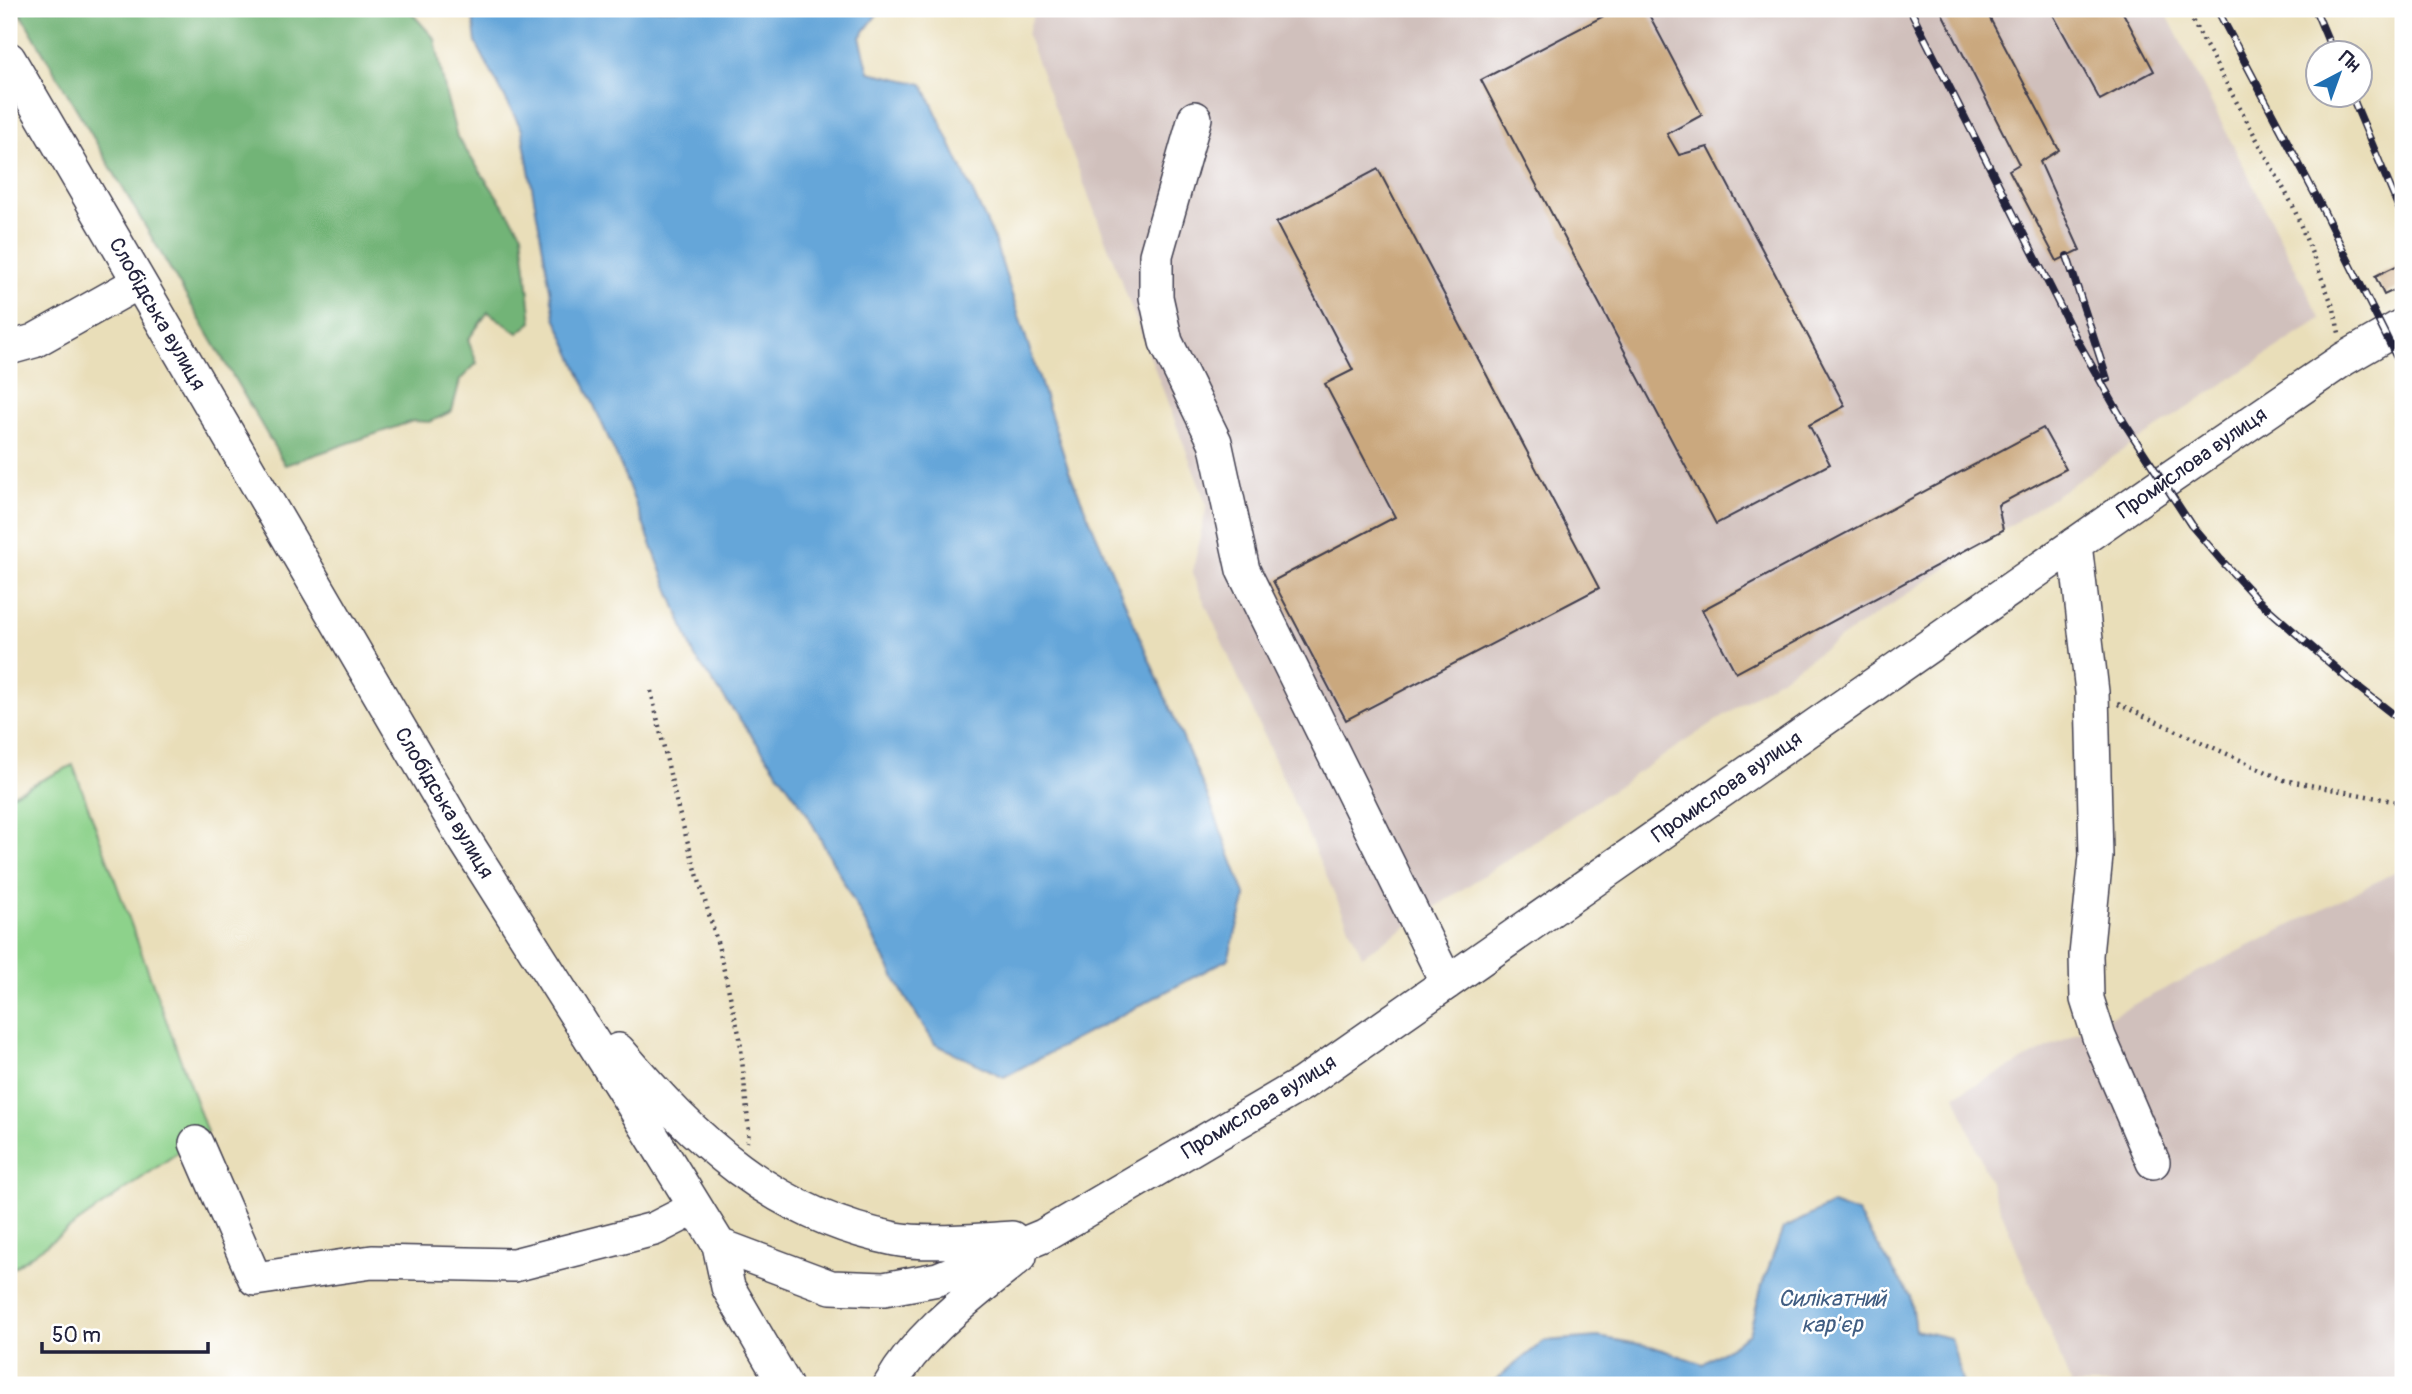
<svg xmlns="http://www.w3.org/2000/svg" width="2412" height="1394" font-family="Pangolin,sans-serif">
	<rect width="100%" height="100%" fill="#fff"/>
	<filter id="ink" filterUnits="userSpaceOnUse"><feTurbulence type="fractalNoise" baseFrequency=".0143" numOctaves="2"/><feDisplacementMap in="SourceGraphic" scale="14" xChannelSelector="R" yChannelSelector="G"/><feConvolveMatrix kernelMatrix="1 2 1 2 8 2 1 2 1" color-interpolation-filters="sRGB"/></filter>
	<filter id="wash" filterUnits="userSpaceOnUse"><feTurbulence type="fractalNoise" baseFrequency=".00686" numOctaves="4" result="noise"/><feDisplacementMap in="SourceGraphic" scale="28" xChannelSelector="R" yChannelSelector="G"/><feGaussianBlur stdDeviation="1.57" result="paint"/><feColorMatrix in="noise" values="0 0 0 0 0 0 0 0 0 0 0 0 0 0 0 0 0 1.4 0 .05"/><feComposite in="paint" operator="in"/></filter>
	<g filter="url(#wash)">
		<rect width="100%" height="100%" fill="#e9deb9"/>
		<!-- industrial -->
		<path fill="#d0c0bc" d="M1035,9H2164L2321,319L1362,956L1192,574L1207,505L1027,35Z
			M2403,868V1385H2071L1955,1095Z"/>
		<!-- green -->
		<path fill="#8dd28b" stroke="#587a63" stroke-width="2" d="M73,765L207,1132L9,1271V796Z"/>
		<!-- forest -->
		<path fill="#72b477" stroke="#4a6b59" stroke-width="2" d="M18,9H156L162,16L171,9H408L435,39L446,95L457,137L522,233L532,322L518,333L488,312L468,340L477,363L460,380L452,411L430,422L413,421L285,465Z"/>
		<!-- water -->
		<path fill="#65a6d9" stroke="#44648a" stroke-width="2" d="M472,9H881L860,37L869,72L923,84L993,236L1069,471L1210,802L1246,897L1228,959L1004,1077L935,1044L905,997L805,810L695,657L620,464L555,317L522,130L476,43Z
			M1832,1204L1857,1213L1910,1296L1915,1330L1951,1338L1963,1385H1489L1544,1341L1598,1337L1651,1346L1703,1364L1749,1334L1762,1285L1783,1229Z"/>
		<g id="blocks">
			<!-- building -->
			<path fill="#caa87e" d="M1617,9H1646L1702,115L1667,134L1679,155L1708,147L1845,406L1809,425L1830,464L1716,524L1481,80Z
				M1940,9H1985L2059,150L2040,162L2080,250L2057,261L2009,170L2019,164Z
				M2050,9H2121L2154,71L2100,100Z
				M1378,169L1599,588L1346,720L1273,581L1395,517L1325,384L1353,370L1276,223Z
				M2398,265L2403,276V286L2384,295L2375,276Z
				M2043,428L2066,469L1998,505L2003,530L1736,673L1702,610Z"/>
		</g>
	</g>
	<g filter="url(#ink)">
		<use href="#blocks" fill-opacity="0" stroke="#403e4e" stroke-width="2"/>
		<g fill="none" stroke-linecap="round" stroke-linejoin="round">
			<defs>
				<path id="minor" d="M9,59L460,832L631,1102L719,1245L831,1287L884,1289L938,1279L1043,1236L1302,1084L2164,482L2344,359L2403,325
					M1195,118L1156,255V297L1166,342L1215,442L1243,570L1447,983
					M9,348L34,341L139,282
					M2075,544L2092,692L2096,856L2086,955L2087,999L2099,1037L2153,1162
					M618,1050C695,1140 773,1215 895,1239C927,1245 978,1240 1012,1238
					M196,1143L255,1279L372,1262L514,1265L654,1229L695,1208
					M719,1245L728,1287L785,1385
					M890,1385C920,1332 973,1295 1020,1256"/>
			</defs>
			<!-- minor casing -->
			<use href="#minor" stroke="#403e4e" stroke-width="36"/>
			<!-- path -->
			<path stroke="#403e4e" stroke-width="4.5" stroke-dasharray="2 5" stroke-linecap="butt" d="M2186,9L2293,206L2334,309L2339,333
				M651,691L678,809L718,945L740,1038L749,1133L747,1142
				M2118,704L2284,780L2403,803"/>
			<!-- minor -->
			<use href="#minor" stroke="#fff" stroke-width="33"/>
			<defs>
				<path id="rail" d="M1910,9L2076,338L2125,424L2191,525L2221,560L2258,600L2348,679L2403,722
					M2217,9L2318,200L2403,370
					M2315,9L2333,52
					M2351,94L2403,218
					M2067,256L2107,379"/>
			</defs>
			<!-- rail casing -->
			<use href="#rail" stroke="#22223b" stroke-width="8"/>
			<!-- rail -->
			<use href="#rail" stroke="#fff" stroke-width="5" stroke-dasharray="16" stroke-linecap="butt"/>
		</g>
	</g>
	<g text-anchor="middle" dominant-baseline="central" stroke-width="5" stroke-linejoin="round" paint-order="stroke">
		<!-- street labels -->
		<g font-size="21" fill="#22223b" stroke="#fff">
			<text transform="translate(157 314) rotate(60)">Слобідська вулиця</text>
			<text transform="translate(2192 463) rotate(-35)">Промислова вулиця</text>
			<text transform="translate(1727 787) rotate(-35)">Промислова вулиця</text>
			<text transform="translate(444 803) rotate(59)">Слобідська вулиця</text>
			<text transform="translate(1259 1107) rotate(-32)">Промислова вулиця</text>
		</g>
		<!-- water labels -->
		<g font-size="23" font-style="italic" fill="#405d82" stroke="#fff">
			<text x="1832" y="1298">Силікатний<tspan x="1832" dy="26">кар'єр</tspan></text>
		</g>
	</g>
	<!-- margin -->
	<rect width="2412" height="1394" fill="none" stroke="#fff" stroke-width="35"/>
	<!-- north arrow -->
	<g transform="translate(2339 74) rotate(41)"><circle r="33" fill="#ffffff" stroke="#a7a7b1" stroke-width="2"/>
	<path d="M0-5L12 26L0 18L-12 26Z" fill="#1f6fb2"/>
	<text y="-10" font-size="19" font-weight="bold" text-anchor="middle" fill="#22223b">Пн</text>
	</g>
	<!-- scale -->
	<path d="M42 1342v10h166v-10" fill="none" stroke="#22223b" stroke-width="3.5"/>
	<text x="52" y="1342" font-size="21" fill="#22223b" stroke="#ffffff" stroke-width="5" paint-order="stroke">50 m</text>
</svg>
